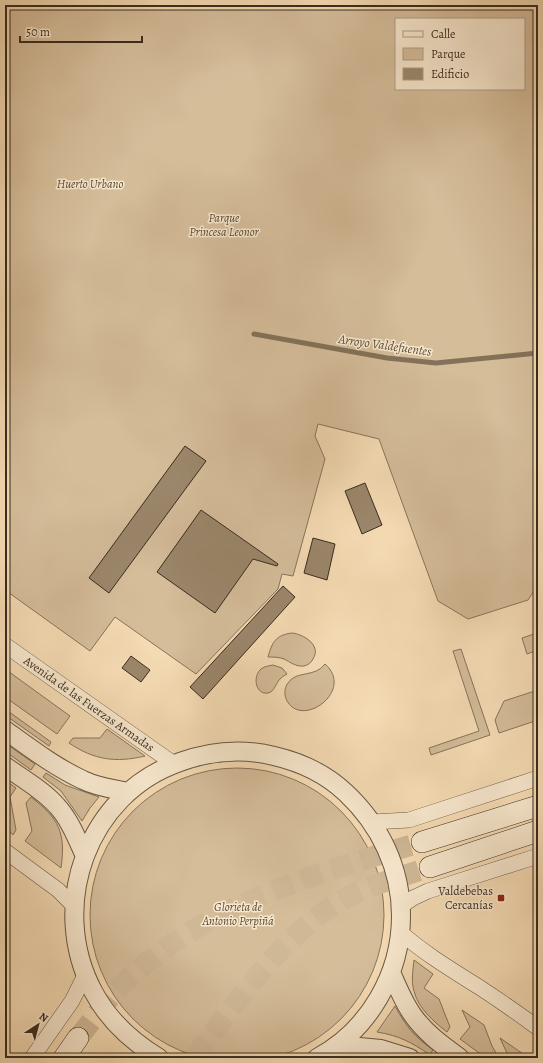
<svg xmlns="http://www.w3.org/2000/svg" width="543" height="1063" font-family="Alegreya,serif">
	<rect width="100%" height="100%" fill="#f5dbb4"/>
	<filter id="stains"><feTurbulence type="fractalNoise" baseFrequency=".005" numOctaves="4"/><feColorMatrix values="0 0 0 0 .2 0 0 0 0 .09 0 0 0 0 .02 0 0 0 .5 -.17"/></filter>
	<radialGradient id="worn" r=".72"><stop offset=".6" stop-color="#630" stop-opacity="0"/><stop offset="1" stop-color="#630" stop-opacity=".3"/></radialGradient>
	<!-- green -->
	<path fill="#d5bd9a" stroke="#87745c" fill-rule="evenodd" d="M5,5H538V585L528,600L468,619L438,601L379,439L318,424L315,436L325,459L293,576L282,574L278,589L196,674L115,617L90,651L5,590ZM396,19H524V89H396Z
		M292,633C303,634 322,645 313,659C311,663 308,665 304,666C296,667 290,662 284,659C279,657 273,657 268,657C272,642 276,635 292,633Z
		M537,633L538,650L527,654L522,638Z
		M461,649L490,735L431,755L429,748L479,731L453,651Z
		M325,664C355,690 303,729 287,701C284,695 284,688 288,683C296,670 315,678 325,664Z
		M273,665L282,668L287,674C285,675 282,677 280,679C275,684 274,695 264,693C254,690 254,675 261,669C265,666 269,666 273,665Z
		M5,669L70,716L57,734L5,697Z
		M538,690V720L499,733L495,720L504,701Z
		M5,709L51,742L49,746L5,715Z
		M107,729L145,756C116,763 94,760 69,743L73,738H100Z
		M5,743L35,764L31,770L5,751Z
		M90 915a147 147 0 1 1 294 0a147 147 0 1 1-294 0Z
		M46,773L65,785L99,797L90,808L82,821L61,791L43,777Z
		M5,780L16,788L10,797L16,830L13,835L5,826Z
		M31,797C59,819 66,832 61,868L25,841L32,831L26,803Z
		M414,960L433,974L424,988L439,999L450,1027L447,1032C434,1022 418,1008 414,991C411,982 413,970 414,960Z
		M395,1006C407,1028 413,1035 433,1050L430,1055C411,1042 400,1036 377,1032Z
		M462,1010L484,1025L492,1046L499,1058H486L460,1039L470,1027Z
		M500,1038L529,1058H511L506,1051Z"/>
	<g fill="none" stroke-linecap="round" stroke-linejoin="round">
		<!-- stream -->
		<path stroke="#837259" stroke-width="5" d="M254,334L387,358L436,363L538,353"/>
	</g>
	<!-- building -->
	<path fill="#9b876c" stroke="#392c1e" d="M185,446L206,461L109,593L89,578Z
		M365,483L382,525L362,534L345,491Z
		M201,510L278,564L277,566L253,559L215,613L157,572Z
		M313,538L335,544L327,580L304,573Z
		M283,586L295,597L203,699L190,687Z
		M131,656L150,670L141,682L122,668Z"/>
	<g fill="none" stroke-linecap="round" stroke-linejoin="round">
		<!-- secondary-tunnel -->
		<path stroke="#cfb896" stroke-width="21" stroke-dasharray="21 10" stroke-linecap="butt" d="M78,1038C92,1021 106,1000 122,985C204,904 315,874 422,842
			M194,1058C236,1002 283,934 344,899C371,884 402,877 430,867"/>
		<defs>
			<path id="minor" d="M5,645L174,764
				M372,822L409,820L538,778
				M5,851L58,890L74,906
				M401,906L413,898L428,891L538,856
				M400,932C425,954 452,970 479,987C499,1000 519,1014 538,1028
				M32,1058L72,1001L85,975"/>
			<path id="tertiary" d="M5,730C30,748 55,767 83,780C97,787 113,789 128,792
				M5,766C23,779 43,790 57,806C70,820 77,839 85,856
				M391,972C397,986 403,1001 412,1014C424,1032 442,1045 460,1058
				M337,1045L381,1049L410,1058
				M159,1058C131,1041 108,1020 93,991C48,906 87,794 180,762C210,751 242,748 274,756C300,762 326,774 346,793C380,825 401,868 401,916C401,974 369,1030 317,1058"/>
			<path id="secondary" d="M422,842L538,806
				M430,867L538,831
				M64,1058L78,1038"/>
		</defs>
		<!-- minor casing -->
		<use href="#minor" stroke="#685844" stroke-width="16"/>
		<!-- tertiary casing -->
		<use href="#tertiary" stroke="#685844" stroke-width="20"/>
		<!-- secondary casing -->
		<use href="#secondary" stroke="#392c1e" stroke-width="22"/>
		<!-- minor -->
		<use href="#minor" stroke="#f8e8ce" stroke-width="15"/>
		<!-- tertiary -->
		<use href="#tertiary" stroke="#f8e8ce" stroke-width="18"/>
		<!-- secondary -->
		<use href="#secondary" stroke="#f8e8ce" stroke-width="21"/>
	</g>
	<!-- markers -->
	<rect fill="#8f2418" stroke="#f8e8ce" stroke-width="1.5" x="497" y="894" width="8" height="8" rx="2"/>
	<g text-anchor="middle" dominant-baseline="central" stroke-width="3" stroke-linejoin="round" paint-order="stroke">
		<!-- park labels -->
		<g font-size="12" font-style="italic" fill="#584937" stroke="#f8e8ce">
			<text x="90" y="184">Huerto Urbano</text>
			<text x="224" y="218">Parque<tspan x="224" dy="14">Princesa Leonor</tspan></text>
			<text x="238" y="907">Glorieta de<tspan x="238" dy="14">Antonio Perpiñá</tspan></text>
		</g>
		<!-- street labels -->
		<g font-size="12" fill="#392c1e" stroke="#f8e8ce">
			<text transform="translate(89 704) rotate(35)">Avenida de las Fuerzas Armadas</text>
		</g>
		<!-- poi labels -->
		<g font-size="12" fill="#392c1e" stroke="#f8e8ce" text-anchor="end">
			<text x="493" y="891">Valdebebas<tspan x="493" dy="14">Cercanías</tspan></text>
		</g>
		<!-- water labels -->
		<g font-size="13" font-style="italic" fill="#5e4f3c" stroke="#f8e8ce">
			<text transform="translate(385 345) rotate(8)">Arroyo Valdefuentes</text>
		</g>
	</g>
	<!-- margin -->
	<rect width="543" height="1063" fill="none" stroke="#f5dbb4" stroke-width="20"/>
	<rect x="6" y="6" width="531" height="1051" fill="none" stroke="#392c1e" stroke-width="2"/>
	<rect x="10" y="10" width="523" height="1043" fill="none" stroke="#392c1e"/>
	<!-- legend -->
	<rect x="395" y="18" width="130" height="72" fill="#f8e8ce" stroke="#ac9d88"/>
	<rect x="403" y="31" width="20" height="6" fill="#f8e8ce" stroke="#ac9d88"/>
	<text x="431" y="38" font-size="12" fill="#392c1e">Calle</text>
	<rect x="403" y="48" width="20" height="12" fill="#d5bd9a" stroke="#ac9d88"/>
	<text x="431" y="58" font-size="12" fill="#392c1e">Parque</text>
	<rect x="403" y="68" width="20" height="12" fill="#9b876c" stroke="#ac9d88"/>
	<text x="431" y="78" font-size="12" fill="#392c1e">Edificio</text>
	<!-- north arrow -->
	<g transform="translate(38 1025) rotate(36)" stroke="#f8e8ce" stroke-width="3" paint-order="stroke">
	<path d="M0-3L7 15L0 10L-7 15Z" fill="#392c1e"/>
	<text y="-6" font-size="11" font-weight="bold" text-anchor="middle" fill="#392c1e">N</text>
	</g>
	<!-- scale -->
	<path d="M20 36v6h122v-6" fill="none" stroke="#392c1e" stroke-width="2"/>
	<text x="26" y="36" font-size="12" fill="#392c1e" stroke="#f8e8ce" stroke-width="3" paint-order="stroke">50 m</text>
	<rect width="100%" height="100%" filter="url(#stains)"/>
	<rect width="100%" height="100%" fill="url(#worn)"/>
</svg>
